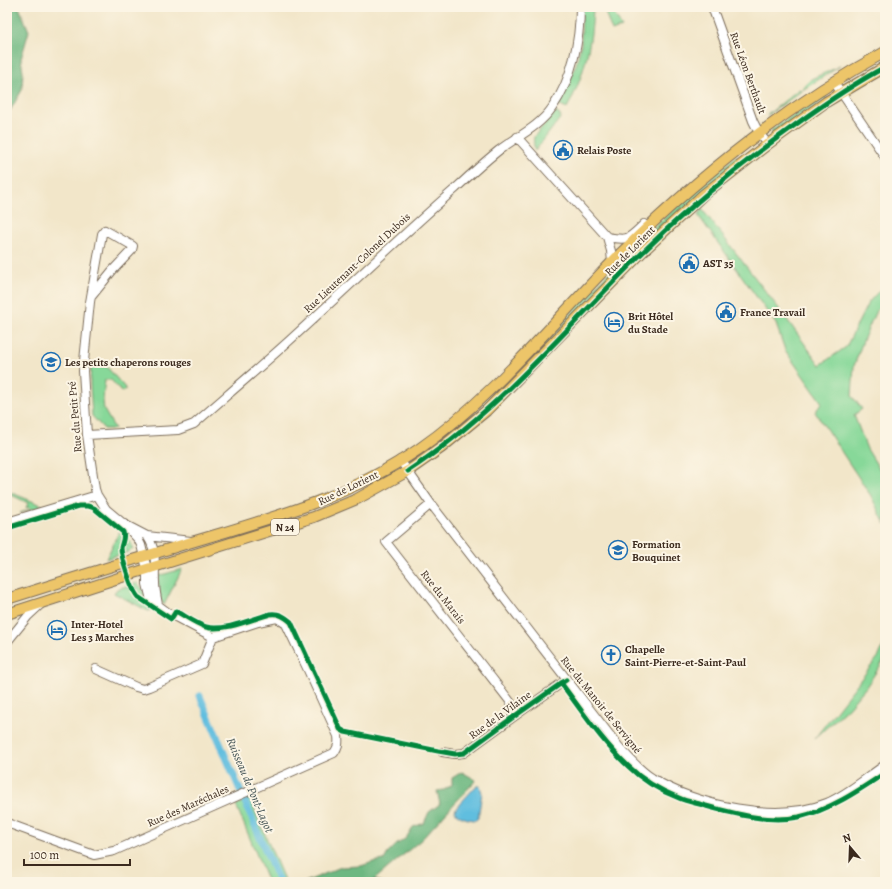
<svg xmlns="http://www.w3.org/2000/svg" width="892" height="889" font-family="Alegreya,serif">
	<rect width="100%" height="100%" fill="#fcf5e5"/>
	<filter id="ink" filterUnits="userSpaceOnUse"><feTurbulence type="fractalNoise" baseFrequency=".025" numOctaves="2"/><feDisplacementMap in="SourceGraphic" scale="8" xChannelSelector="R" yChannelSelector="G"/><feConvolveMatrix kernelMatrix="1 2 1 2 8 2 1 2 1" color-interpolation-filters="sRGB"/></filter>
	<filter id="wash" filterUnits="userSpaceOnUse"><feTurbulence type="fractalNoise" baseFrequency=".012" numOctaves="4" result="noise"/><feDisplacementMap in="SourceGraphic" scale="16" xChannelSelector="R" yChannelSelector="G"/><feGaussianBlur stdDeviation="0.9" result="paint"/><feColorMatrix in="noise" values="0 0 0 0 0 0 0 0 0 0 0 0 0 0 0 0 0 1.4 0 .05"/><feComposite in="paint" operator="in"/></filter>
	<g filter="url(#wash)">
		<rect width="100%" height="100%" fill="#f2e6c9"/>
		<!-- green -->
		<path fill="#87d899" stroke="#61815c" d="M582,7H593V8C592,43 584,77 567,108L558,104L576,65L581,45Z
			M603,7H610L622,27L612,31Z
			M840,66L804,89L767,116L769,112H771L799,89L801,90L811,79Z
			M824,94L827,98L774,134L771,130Z
			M555,112L559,114L561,117L535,151C534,146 533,141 534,137C535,135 552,117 555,112Z
			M736,156L739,161L636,254L634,251L652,233L655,226Z
			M702,209L783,314L820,365L846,347L868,303L885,284V301L875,313L864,338L854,366L852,396L862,409L854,415L867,449L885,478V524L871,496L815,412L822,403L785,350L776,324L698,215Z
			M622,259L623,267L523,368H522L520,365Z
			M91,366H106L126,389L122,392L111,380H105L103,400L104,410L115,429H104L92,416L90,384Z
			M7,491L44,506L20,513L31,509L30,507L26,508L28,503L7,493Z
			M119,532L131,542L133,549L128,552L106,559Z
			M182,569L164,605L160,599L158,576Z
			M137,583L143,589L151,610L148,611L114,593L117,589Z
			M885,641L884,660L866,687L848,708L814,739L879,656Z
			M250,798V799L285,882H268L236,805Z"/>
		<!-- forest -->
		<path fill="#6db881" stroke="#547150" d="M7,7H19L29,31L21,59L23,71L22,90L7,116Z
			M462,772L476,780L422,839L374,880L381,882H305L341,867L361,866L373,862L384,860L388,853L396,845L406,838L413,827L424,823L429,812L440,804L437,791L444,790L452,785V778Z"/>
		<!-- water -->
		<path fill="#61bedf" stroke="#4e747e" d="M476,786H480L482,793L478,818L476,820C470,820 457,817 455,811L456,808Z"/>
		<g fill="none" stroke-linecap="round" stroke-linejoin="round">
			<!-- canal -->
			<path stroke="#61bedf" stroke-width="7" d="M200,696L279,882"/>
		</g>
	</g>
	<g filter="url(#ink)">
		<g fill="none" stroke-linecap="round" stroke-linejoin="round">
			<defs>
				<path id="minor" d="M712,7L753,121L759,133L768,144
					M834,82L885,157
					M517,137L607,237L611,251L612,263
					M607,237C629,241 628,239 644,224
					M622,252L626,269
					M91,297L112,271L132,250L133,246L105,230L102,234L90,302L83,371L87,435L95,489L97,495L106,509L124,524L147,536L191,541
					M87,435L178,430L194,424C226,396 258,369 290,340C345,290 399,238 455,189C469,176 483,163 498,151C516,137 539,127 552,108C572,80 580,40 580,7
					M400,460L431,504L619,747C629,758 639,770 652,778C695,806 778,823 827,803C848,794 866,778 885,765
					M431,504L386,542L519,713
					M7,522L97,495
					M147,536C158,551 154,566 155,583C155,590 157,598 158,605
					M7,642L28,616L41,604
					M96,669L136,687L143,689L149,687L202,664L213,637
					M442,752L455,754L464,753L519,713L566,680
					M7,823L94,855L114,851L334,753C338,747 339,744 338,736L308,670L286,624L277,618L258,622L213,637L170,614L151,600L147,584V569L141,545L138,539L124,524"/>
				<path id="major" d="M7,599C58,583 108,567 159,552C251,523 337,505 419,449C496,395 554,320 620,254C700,175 786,106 885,52
					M7,614L128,575L314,517L357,499L408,471L441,448L486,411L642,252L703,195L768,144L826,102L885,67"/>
			</defs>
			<!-- minor casing -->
			<use href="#minor" stroke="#7b6c5a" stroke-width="10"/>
			<!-- major casing -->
			<use href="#major" stroke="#7b6c5a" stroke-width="12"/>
			<!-- minor -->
			<use href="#minor" stroke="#fff" stroke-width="8"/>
			<!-- major -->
			<use href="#major" stroke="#edc569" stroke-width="10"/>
			<defs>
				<path id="cycleway" d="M408,471C492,416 557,339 627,268C679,215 735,168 795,125C824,104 853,84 885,67
					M7,528L79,506H88L94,508L123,532C125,538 122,542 121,548C121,556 132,591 138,597L171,619L176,611C185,616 196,624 206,627C223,632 253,619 270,614C279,613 284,616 291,622L339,726L340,729L345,732L438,751L455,754L464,753L519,713L566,680
					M561,683C582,711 602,742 628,766C642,780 661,791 679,798C688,802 697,803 706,806C735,814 768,823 799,817C830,810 858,791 885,773"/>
			</defs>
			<!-- cycleway casing -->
			<use href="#cycleway" stroke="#fcf5e5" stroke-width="8"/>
			<!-- cycleway -->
			<use href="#cycleway" stroke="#00873e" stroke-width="5"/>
		</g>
	</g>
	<!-- icons -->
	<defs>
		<symbol id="civic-ring" viewBox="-11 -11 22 22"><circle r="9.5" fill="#fcf5e5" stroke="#1f6fb2" stroke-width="1.5"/><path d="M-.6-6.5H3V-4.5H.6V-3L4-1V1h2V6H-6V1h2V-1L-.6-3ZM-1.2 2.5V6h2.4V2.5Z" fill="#1f6fb2"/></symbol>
		<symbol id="hotel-ring" viewBox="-11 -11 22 22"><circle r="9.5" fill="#fcf5e5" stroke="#1f6fb2" stroke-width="1.5"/><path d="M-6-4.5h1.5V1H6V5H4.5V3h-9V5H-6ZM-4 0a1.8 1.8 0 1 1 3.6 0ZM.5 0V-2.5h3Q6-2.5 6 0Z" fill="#1f6fb2"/></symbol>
		<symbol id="school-ring" viewBox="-11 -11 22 22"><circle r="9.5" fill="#fcf5e5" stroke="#1f6fb2" stroke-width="1.5"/><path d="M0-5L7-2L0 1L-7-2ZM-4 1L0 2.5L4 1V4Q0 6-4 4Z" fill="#1f6fb2"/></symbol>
		<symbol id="university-ring" viewBox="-11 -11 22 22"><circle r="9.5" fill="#fcf5e5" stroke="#1f6fb2" stroke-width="1.5"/><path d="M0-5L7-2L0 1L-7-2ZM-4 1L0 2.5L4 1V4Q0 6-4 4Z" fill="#1f6fb2"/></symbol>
		<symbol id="church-ring" viewBox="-11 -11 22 22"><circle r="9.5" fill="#fcf5e5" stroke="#1f6fb2" stroke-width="1.5"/><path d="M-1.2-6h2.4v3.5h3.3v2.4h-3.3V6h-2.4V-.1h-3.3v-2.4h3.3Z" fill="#1f6fb2"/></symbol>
	</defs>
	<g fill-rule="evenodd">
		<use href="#civic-ring" x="552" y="139" width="22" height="22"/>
		<use href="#civic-ring" x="678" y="252" width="22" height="22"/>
		<use href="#civic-ring" x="715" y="301" width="22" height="22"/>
		<use href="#hotel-ring" x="603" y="311" width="22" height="22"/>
		<use href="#school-ring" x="40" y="351" width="22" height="22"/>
		<use href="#university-ring" x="607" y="539" width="22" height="22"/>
		<use href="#hotel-ring" x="46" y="619" width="22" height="22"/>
		<use href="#church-ring" x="600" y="644" width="22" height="22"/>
	</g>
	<g text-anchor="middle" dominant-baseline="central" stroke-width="4" stroke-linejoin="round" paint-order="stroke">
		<!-- shield labels -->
		<rect fill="#fcf5e5" stroke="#75675a" stroke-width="1" x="271" y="519" width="28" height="16" rx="3"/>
		<g font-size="10" font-weight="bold" fill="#3b2a1e">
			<text x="285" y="527">N 24</text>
		</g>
		<!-- street labels -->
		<g font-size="11" fill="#3b2a1e" stroke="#fcf5e5">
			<text transform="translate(748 73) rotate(70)">Rue Léon Berthault</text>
			<text transform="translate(630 251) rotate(-45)">Rue de Lorient</text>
			<text transform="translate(357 263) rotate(-43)">Rue Lieutenant-Colonel Dubois</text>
			<text transform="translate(75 417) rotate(-95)">Rue du Petit Pré</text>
			<text transform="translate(348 488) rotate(-26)">Rue de Lorient</text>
			<text transform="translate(443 597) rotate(52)">Rue du Marais</text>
			<text transform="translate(601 705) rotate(51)">Rue du Manoir de Servigné</text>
			<text transform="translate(500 715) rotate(-36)">Rue de la Vilaine</text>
			<text transform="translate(188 806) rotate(-24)">Rue des Maréchales</text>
		</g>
		<!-- poi labels -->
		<g font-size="11" font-weight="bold" fill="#3b2a1e" stroke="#fcf5e5" text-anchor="start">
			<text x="577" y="150">Relais Poste</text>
			<text x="703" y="263">AST 35</text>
			<text x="740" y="312">France Travail</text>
			<text x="628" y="316">Brit Hôtel<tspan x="628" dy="13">du Stade</tspan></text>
			<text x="65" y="362">Les petits chaperons rouges</text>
			<text x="632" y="544">Formation<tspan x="632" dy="13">Bouquinet</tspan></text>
			<text x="71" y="624">Inter-Hotel<tspan x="71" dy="13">Les 3 Marches</tspan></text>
			<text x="625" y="649">Chapelle<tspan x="625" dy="13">Saint-Pierre-et-Saint-Paul</tspan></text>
		</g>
		<!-- water labels -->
		<g font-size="12" font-style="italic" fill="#465658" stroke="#fcf5e5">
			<text transform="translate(250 785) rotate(67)">Ruisseau de Pont-Lagot</text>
		</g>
	</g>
	<!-- margin -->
	<rect width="892" height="889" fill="none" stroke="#fcf5e5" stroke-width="24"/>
	<!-- north arrow -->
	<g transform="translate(850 847) rotate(341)" stroke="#fcf5e5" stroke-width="3" paint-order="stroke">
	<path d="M0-3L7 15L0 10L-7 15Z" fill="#3b2a1e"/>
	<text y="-6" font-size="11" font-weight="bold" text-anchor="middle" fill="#3b2a1e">N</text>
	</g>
	<!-- scale -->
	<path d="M24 859v6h106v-6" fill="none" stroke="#3b2a1e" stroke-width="2"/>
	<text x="30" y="859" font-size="12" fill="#3b2a1e" stroke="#fcf5e5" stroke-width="3" paint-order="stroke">100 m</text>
</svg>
